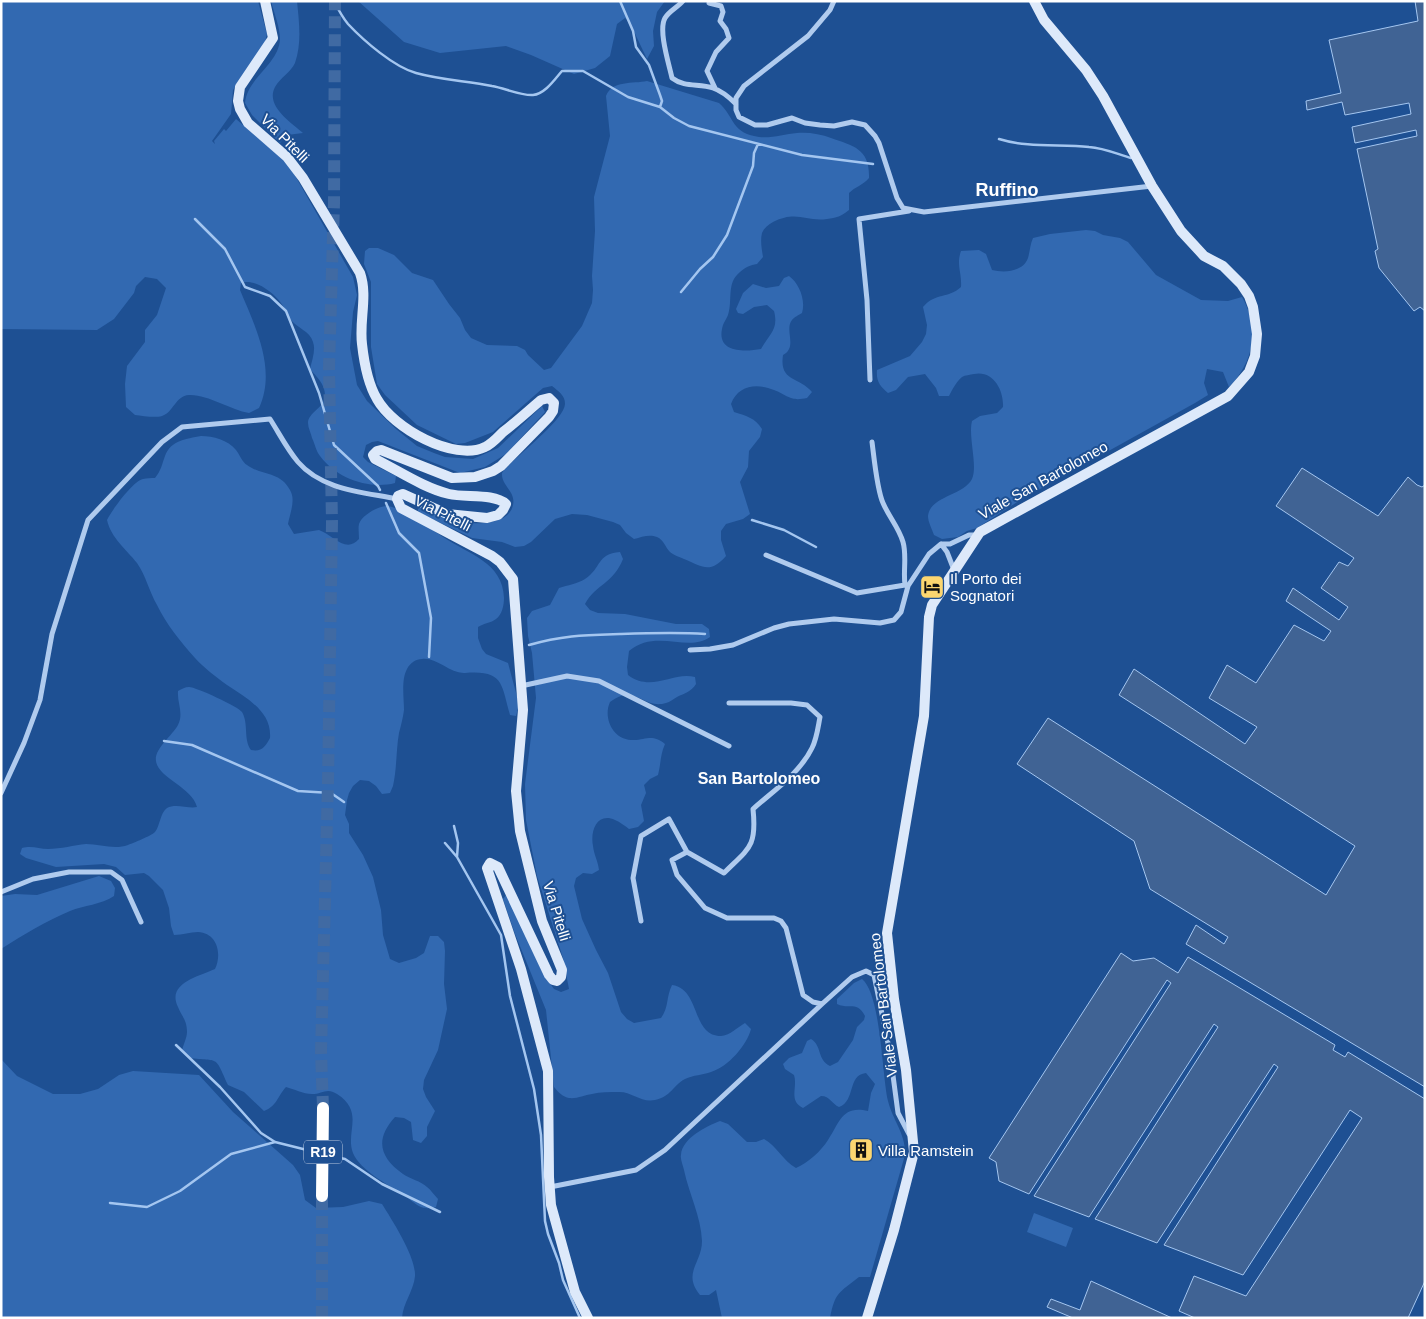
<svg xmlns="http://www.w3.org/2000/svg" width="1426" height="1319" font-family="Arial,sans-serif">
	<rect width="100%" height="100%" fill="#1e5093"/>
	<!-- green -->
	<path fill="#3269b1" d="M1,1H258L267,34L264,46L236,85L233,90L231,114L212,141L215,144L214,141L224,129L226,131L236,119L289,165L353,277L357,295L353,312L350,348L357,385L367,401L396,429L417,446L434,453L445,457L473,459L498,448L542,406L545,412L506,454L485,467L460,473L378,441L372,442L366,445L363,457L368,462L396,476L395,483C369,490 336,478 320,456C316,451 315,444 312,438C311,433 308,428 308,423C308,412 326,407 325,395C325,384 316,376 310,369C312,360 316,350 313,342C310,331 297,328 291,320C287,315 285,308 281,303C273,292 254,278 241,283L240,290C255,326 277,369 259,408L249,413C231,410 207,394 189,395C175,396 174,412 162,416C155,418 143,416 135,415L126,407L125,384L127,366L145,342V330L157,315L166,288L157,279L145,277L136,286L134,293L114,319L97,330L1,329Z
		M271,1H297C299,22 302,43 295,63C291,72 280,78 275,87C265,106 291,122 303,133L287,135L280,143L252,115L245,103C247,78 279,64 280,39C280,27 274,13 271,1Z
		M358,1H665L657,12L653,31L654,46L647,59L629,21L625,18L617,24L610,56L595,68L574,74L531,55L506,46L440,53L404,42Z
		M647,81L719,103C734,116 731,131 754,136C768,140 783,134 797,133C808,132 821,134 831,138C854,146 870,149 869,178C863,185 855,187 849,193V210C842,216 836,218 827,219C806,222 797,210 773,222C768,225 764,228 762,233C760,241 762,250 763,257L757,264C750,265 746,267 740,272C726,283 733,300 728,315C726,320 723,323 722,329C717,353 745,352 761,349C769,334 779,330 774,311L767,305L754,307L743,314L738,313L736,309L743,293L753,284L766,288L779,286L784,278L789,276C799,283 806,300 802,313C799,315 794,317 792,320C784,330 798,347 783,355C779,382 799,376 812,392L807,398C801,399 797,400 791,398C785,396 780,392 774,390C757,383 738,385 731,404L734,412C747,416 755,418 762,429L760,437L749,451L748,467L740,482L750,514L743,519L726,524L721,531V540L726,556C710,574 703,567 684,559C680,557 673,555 670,552C665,547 664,540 657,537C649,534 642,537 634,539L626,533L620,525L613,522L587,515L572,514L555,519L531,542L524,546L515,547L502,542L472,538L422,514L418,511V506C431,509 442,518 455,521C471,525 509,526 513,505C516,491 501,486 502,473C514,457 564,421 565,404C565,395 558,391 552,386L543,388L493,432L465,443L456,444L417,425L385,395L377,384L371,347V282L364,264L365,251L369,248H378L394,255L412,273L433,280L449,304L460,318L465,330L471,338L487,345L517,346L525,350L528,355L544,370L551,368L582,326L592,303L593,290L592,276L595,231L594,197L610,136L606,96C612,80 633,84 647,81Z
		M1086,230L1095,231L1103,235L1120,238L1128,242L1156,275L1201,300L1228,301L1242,297C1260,328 1254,362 1229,387L1223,372L1207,369L1204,383L1208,395L1195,403L1022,499L977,528L967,531L958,537L942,539L934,535C932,529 928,522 928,516C930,496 963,496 972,479C978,466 968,437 972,421L980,416L997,413L1003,407C1004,390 993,370 974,374C970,375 965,375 962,377C956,382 952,390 949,396H939L936,388L925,374L908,377L896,390L888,393C880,386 876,381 877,370L910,356L922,342L926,334L927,325L923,307C936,292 948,299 961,287C962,272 956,265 961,251L979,250L986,254L992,270C1004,273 1023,272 1028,258C1030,251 1030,245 1033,238L1050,234Z
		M201,436C213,436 228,440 236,450C240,455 242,462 247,465C262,476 280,471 290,490C296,500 290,513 288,524L294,534L319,530C333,535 346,554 359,539C359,534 358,528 359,524C362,515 377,507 386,506C397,505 433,530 443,537C468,554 503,562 504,598C504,605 502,615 496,619C491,623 484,623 478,627V638L482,649L486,654L508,663L519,704L516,716L510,715C501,684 504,670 465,673C450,674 437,657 422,659C416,659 410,663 407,669C401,680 404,698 404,710C403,718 401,725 399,733C396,750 397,768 393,786L390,793L382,794L376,786L369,781L360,780L353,786L349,793L347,800L345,815L349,824V833L363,855L373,877L381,910L383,935L390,959L399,963L416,958L424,953L430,936H438L444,942L445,951L444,984L447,1009L438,1050L424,1080L423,1089L426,1097L435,1111L427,1127V1136L421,1143L413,1140L411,1122L404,1118L395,1117C375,1139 379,1157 403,1174C410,1179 421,1181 427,1187C431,1190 434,1195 438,1199L436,1207C430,1208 427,1209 421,1207C414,1204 409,1198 402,1194C387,1184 360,1170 353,1153C345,1132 365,1112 337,1094C327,1087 322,1094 312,1094C303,1094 294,1089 286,1087C277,1097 277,1106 264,1111L244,1092L228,1085C214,1054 220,1062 189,1058L182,1051C183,1045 187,1038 187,1032C187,1020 182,1017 178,1007C166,983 200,976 215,969C222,955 218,933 198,932C190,932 183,935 174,935L171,926L169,908L163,890L149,876L144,873L125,875L116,867L104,864L56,867L26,858L20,854L22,848C32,845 39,849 48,849C61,849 74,845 86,844C100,844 114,850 128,845C133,843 151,836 155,832C160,826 160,813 167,808C176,803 188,809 197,807C192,787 158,778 156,761C154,749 172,736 178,725C184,713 177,703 178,691C182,689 185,687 189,687C196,687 239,707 242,712C249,724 243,739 251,750C262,752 265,747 270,738C272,711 246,698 227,685C216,677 204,668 195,658C181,642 166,624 157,605C149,591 146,576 137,563C126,549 111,538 107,520C112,510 133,481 143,479C147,478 151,478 155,478C161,471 162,464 165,456C171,440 186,439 201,436Z
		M620,552L623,559C613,584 596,584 585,604L590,610L598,613L625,614L676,624H702L709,629L710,637C688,653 656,628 629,651L627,667L628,675C652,693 673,671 695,677L696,684C691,692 685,693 677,697C673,699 670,702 666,703C643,710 636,683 610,702C603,717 612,739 631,740C646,741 651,733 665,744C660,755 661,764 658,775L650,779L644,785L646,793L641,805L644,821L638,827L629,829C625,826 620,822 615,820C597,812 590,831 593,846C594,855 598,861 599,870L592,874L583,873L576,878L574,886L582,919L596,950L608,973L621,1012L627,1019L634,1023L661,1018C669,1007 666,997 672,985C701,989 691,1036 721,1036C729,1036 738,1027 745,1023L751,1029C747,1045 728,1067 711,1072C703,1075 693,1075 685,1079C672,1086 672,1096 655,1100C641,1103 631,1091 618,1092C610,1092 600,1092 592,1094C584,1095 577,1099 569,1098C563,1097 558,1092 554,1087L546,1010L515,934L503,899L507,894L543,974L554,989L561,992L569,989L563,958L537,876L526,820L525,784L536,698L532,653L528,636L527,618L532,611L550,605L559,588C568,585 577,584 585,579C602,568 596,554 620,552Z
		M99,876L111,881L115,888L114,896C101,905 84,905 70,911C46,921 23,935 1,949V896L15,894L37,895Z
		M862,979C881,994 882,1076 888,1101C893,1121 906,1134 905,1155L870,1277H859C839,1293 835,1292 830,1318H722L716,1290L709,1295H700C682,1273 702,1263 702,1241C701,1216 689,1194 684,1170C683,1165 680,1159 681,1155C682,1138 707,1126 720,1121L728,1124L747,1142H756L764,1139C777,1146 783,1161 796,1168C808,1163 821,1151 828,1140C840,1122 842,1105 868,1111L871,1093L875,1084L866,1073C847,1075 856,1101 839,1107C832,1104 830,1096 821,1096L803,1108C788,1101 798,1087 794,1075L785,1069L783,1064L789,1058L802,1053L807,1041L811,1039C822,1045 817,1060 830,1066L838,1062L853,1040L857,1027L864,1020L865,1016C857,1000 849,1010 837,1004V999L854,983Z
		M1,1059L17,1076L53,1094H80L98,1089L119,1075L133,1071L199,1075L233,1112L293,1165L300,1175L305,1200L316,1208L343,1207L369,1201L382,1204C392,1220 416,1257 415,1276C414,1290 403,1303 402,1318H1Z
		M1034,1213L1073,1228L1066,1247L1027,1232Z"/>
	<!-- water -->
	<path fill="#406394" stroke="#a4c6f0" d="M1415,1H1425V311L1420,307L1414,311L1379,268L1375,251L1378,249L1357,149L1417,136L1416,130L1355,143L1352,127L1411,114L1409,103L1345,115L1342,102L1307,110L1306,101L1341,93L1329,40L1418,21Z
		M1302,468L1378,516L1408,477L1417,485L1422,487L1425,485V1087L1186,944L1196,925L1224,944L1228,937L1150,889L1134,841L1017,764L1048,718L1326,895L1355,846L1119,695L1134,669L1245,744L1257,727L1209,698L1227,665L1256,683L1294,625L1324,641L1331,631L1286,601L1293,588L1339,620L1348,607L1321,588L1339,562L1348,566L1354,558L1276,506Z
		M1121,953L1133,961L1154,958L1178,973L1188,957L1335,1045L1333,1050L1345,1057L1348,1052L1425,1099V1281L1408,1318H1195L1179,1311L1194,1276L1246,1296L1362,1118L1350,1110L1243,1275L1164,1245L1278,1067L1274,1064L1157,1243L1095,1219L1218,1027L1214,1024L1089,1217L1034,1196L1171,983L1167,980L1029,1194L999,1181L996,1162L989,1158Z
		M1091,1281L1172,1318H1073L1047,1307L1051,1299L1080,1310Z"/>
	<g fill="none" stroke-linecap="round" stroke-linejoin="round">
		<!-- stream -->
		<path stroke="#a4c6f0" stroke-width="2.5" d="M334,1C338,9 343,18 348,24C364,41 394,67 416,73C441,80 467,81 492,86C504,88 522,96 533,95C545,94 555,79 562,71H583L628,97L660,107L674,118L689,126L802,155L873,164
			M620,1L633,31L636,47L649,65L660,95L662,101L660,107
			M999,139C1028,148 1059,144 1089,147C1104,148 1117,154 1131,158
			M195,219L225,249L245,287L270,296L286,311L319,393L334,445L378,486L380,490
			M681,292L700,269L713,257L727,235L753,166L754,153L758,144
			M386,503L399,533L419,553L431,618L429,657
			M752,520L784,530L816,547
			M529,645C563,635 586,635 620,634C649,633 677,632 705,634
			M164,741L192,745L298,791L331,793L344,802
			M454,826L458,843L457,857
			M445,843L457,857L501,935L510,996L534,1089L541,1135L545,1221L548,1234L559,1263L563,1280L580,1318
			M176,1045L220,1087L261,1133L275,1142L315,1152
			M331,1156L345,1159L382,1184L440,1212
			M110,1203L147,1207L180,1191L231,1154L275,1142"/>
		<!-- highway-tunnel -->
		<path stroke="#406aa3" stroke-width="12" stroke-dasharray="12 6" stroke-linecap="butt" d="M323,1108L321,1052L328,782L332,522L329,368L334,203L335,1
			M322,1318V1196"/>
		<!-- street -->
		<path stroke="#b0cbee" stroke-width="5" d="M683,1C678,7 669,11 665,18C658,30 669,64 672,78C685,88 699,83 713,88C722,91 730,98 736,104
			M834,1L830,10L808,36L744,86L736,98V110L739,117L755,125H767L792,118L805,123L820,125L834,126L852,122L865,125L875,136L879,143L897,198L903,208L924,212L1152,186
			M709,3L721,6L723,12L720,21L726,29L729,38L716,52L707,71L715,88
			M870,380L867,300L859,219L909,211
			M872,442C874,457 877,490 883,503C889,517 899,528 903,542C907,556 903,571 905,585L908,586
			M941,544L947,552L954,570
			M766,555L857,593L905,585
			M690,650L710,649L733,645L774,628L789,624L834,619L880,623L894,620L901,612L908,586L929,554L941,544H950L969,535H977
			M521,686L567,676L599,681L729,746
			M729,703H791L807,705L820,717C818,727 817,738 812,748C800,773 773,791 753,809C757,847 749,848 724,873L687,852L672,860L677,875L705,908L727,918H774L781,921L786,928L803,995L813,1002L822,1004L852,977L866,971L874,975L890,1053L898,1113L909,1134
			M1,793L24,743L40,700L52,634L88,520L162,442L182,427L270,419C279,433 287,449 298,462C322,490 363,492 397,499
			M1,892L33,879L69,872H111L122,880L141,922
			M641,921L633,878L641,836L669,819L687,852
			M550,1187L636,1170L665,1150L822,1004"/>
		<!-- secondary -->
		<path stroke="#dde9fa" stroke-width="10" d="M265,1L273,38L240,87L238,101L240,109L248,123L287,157L303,178L360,273C368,296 359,320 362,344C364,362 368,384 377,399C393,428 454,462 485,447C492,444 498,437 503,432C516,422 528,411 541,400L549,398L554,403L553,411L549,417L501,466L493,471L475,477L452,478L381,450L377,451L373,455L375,459C399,471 424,488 449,494C466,498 493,493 506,504L503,510L498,515L487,518L447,514L403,494L398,496L397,499L401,508L492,556L500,562L513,579L523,710L516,791L520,831L542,921L562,970L561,977L557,981L553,980L549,975L498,867L490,863L487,868L521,969L548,1071L549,1177L551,1205L575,1292L588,1318
			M867,1318L894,1230L914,1152L906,1070L894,999L887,933L924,716L929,617L932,605L980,532L1228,396L1249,372L1255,356L1257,334L1253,307L1249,296L1241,284L1223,266L1204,256L1181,231L1152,186L1103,96L1086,70L1044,20L1034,1"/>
		<!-- highway -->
		<path stroke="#fff" stroke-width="12" d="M322,1196L323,1108"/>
	</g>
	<!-- icons -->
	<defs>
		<symbol id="hotel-square" viewBox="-11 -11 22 22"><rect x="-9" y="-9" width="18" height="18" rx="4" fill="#fcd670" stroke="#1e5093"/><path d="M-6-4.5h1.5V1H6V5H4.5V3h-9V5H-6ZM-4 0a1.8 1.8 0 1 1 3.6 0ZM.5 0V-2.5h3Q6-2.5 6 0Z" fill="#111"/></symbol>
		<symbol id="building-square" viewBox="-11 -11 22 22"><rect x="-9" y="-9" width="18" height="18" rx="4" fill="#fcd670" stroke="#1e5093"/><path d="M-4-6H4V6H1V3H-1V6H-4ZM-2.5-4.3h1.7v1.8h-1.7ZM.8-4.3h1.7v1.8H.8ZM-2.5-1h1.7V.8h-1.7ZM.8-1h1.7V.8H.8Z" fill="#111"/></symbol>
	</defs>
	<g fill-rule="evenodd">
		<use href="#hotel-square" x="918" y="573" width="28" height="28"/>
		<use href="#building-square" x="847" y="1136" width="28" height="28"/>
	</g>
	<g text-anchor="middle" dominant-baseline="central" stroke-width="4" stroke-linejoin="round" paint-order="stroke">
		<!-- shield labels -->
		<rect fill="#1e5093" stroke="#bccadf" stroke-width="1" x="304" y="1140.5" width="38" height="23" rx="4"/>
		<g font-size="14" font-weight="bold" fill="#fff">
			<text x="323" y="1152">R19</text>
		</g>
		<!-- street labels -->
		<g font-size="15" fill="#fff" stroke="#1e5093">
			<text transform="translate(285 138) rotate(45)">Via Pitelli</text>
			<text transform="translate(1043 480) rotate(-29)">Viale San Bartolomeo</text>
			<text transform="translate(443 513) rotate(27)">Via Pitelli</text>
			<text transform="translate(557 911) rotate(73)">Via Pitelli</text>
			<text transform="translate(883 1005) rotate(-97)">Viale San Bartolomeo</text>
		</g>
		<!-- poi labels -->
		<g font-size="15" fill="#fff" stroke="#1e5093" text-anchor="start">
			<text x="950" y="578">Il Porto dei<tspan x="950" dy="17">Sognatori</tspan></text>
			<text x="878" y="1150">Villa Ramstein</text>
		</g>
		<!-- neighbourhood labels -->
		<g font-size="16" font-weight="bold" fill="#fff" stroke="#1e5093">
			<text x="759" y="778">San Bartolomeo</text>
		</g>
		<!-- quarter labels -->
		<g font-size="18" font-weight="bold" fill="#fff" stroke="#1e5093">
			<text x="1007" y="190">Ruffino</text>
		</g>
	</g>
	<!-- border -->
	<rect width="1426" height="1319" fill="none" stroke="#ffffff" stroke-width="5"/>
</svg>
